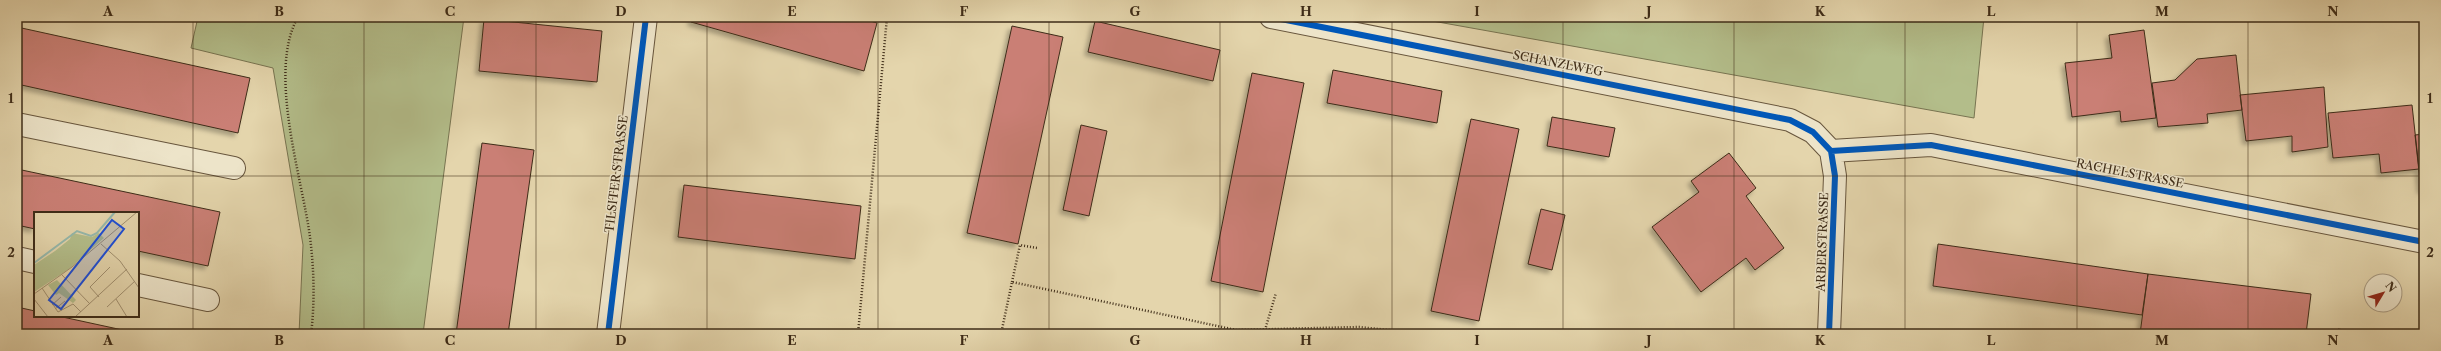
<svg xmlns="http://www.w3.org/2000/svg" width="2441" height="351" font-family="'Libre Caslon Text',serif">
	<defs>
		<filter id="shadow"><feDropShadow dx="-3.5" dy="3.5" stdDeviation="2" flood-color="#0004"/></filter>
	</defs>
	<rect width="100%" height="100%" fill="#e4d5ac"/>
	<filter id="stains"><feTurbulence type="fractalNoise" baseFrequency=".005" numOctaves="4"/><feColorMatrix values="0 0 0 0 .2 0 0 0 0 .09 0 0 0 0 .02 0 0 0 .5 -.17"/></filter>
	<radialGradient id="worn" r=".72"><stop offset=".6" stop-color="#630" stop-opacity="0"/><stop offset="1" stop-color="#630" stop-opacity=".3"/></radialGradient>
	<!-- green -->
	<path fill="#b3bd8a" stroke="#787451" d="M198,17H464L423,334H299L303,245L273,68L191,48Z
		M1410,17H1984L1974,118Z"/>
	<!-- building -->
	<path fill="#ca7f75" stroke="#3e2c18" filter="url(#shadow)" d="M692,17H857L877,23L864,71L691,22Z
		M484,19L602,31L597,82L479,71Z
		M1095,21L1220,50L1213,81L1088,52Z
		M1012,26L1063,37L1018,244L967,233Z
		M17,27L250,78L238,133L17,84Z
		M2144,30L2156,118L2121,122L2120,111L2072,117L2065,63L2112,58L2109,35Z
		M2236,55L2242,110L2207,114L2208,123L2158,127L2152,83L2175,80L2197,59Z
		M1333,70L1442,91L1437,123L1327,103Z
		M1252,73L1304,83L1263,292L1211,281Z
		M2324,87L2328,147L2292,152V136L2246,141L2240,95Z
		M2412,105L2419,169L2381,173L2379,154L2333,158L2328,113Z
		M1552,117L1615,128L1609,157L1547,146Z
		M1471,119L1519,129L1479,321L1431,311Z
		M1081,125L1107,131L1089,216L1063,210Z
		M2424,134V190H2421L2415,135Z
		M482,143L534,150L508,334H456Z
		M1729,153L1756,188L1746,196L1784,248L1755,270L1746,258L1701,292L1652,227L1699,192L1691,181Z
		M17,169L220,212L208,266L138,251V213H35V229L17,225Z
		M684,185L861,206L855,259L678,237Z
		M1541,209L1565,215L1552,270L1528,264Z
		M1938,244L2148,274L2142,315L1933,286Z
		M2148,274L2311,294L2306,334H2140Z
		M17,307L35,311V316H58L141,334H17Z
		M2338,329L2372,334H2337Z"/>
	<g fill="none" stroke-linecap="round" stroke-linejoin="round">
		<defs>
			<path id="minor" d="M1271,17L1790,120L1813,132L1831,151
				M17,124L234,168
				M1831,151L1931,145L2424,242
				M17,258L35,262
				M138,285L208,300
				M608,334L646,17
				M1829,334L1835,176L1831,151"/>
		</defs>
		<!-- minor casing -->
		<use href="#minor" stroke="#68563d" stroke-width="24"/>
		<!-- path -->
		<path stroke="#3e2c18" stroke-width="2.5" stroke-dasharray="1 2" stroke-linecap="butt" d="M298,17C267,71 302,177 310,237C314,269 315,302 311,334
			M1012,282L1020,245L1037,248
			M1265,330L1276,293
			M858,334L887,17
			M1001,334L1012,282L1236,330L1359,327L1428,334
			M1496,334L1497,332"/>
		<!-- minor -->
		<use href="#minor" stroke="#ede4c9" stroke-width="22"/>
		<defs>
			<path id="cycleway" d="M1271,17L1790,120L1813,132L1831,151
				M1831,151L1931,145L2424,242
				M608,334L646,17
				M1829,334L1835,176L1831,151"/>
		</defs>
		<!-- cycleway casing -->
		<use href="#cycleway" stroke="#ede4c9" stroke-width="8"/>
		<!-- cycleway -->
		<use href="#cycleway" stroke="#0057b8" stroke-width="6"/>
	</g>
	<!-- grid -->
	<path fill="none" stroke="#3e2c18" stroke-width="1" stroke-opacity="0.55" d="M193,17V334M364,17V334M536,17V334M707,17V334M878,17V334M1049,17V334M1220,17V334M1392,17V334M1563,17V334M1734,17V334M1905,17V334M2077,17V334M2248,17V334M17,176H2424"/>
	<g text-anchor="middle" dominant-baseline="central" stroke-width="3" stroke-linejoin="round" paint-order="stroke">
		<!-- street labels -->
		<g font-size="12" fill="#3e2c18" stroke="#ede4c9">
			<text transform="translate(1558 63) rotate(11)">SCHANZLWEG</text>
			<text transform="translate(2130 173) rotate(11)">RACHELSTRASSE</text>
			<text transform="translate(616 174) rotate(-83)">TILSITER STRASSE</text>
			<text transform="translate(1822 242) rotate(-88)">ARBERSTRASSE</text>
		</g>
	</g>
	<!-- overview -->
	<g transform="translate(34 212)">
		<rect width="105" height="105" fill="#e4d5ac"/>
		<path d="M38,21L58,25L65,21L70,26L35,57L0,80V53L21,39L36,27ZM23,68L42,88L39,91L25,81L22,83L14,73Z" fill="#b3bd8a"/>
		<path fill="none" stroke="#95b8ab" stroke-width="2" d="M0,51L43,19L57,24L63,21L81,0"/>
		<path fill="none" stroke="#a29171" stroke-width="1" d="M67,32L86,49L105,76M28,63L56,92M105,74V61M8,76L24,100L39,92L47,100M0,82L38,55L103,0M65,85L56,75L76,55M0,87L14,105M82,87L93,105M18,93L27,85M73,95L101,69M21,97L31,89M41,105L93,57"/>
		<path fill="#1d4ed8" fill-opacity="0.15" stroke="#1d4ed8" stroke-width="2" d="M78,8L90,17L27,97L15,88Z"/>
		<rect width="105" height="105" fill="none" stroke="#3e2c18" stroke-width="2"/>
	</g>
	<!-- margin -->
	<rect width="2441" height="351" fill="none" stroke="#e4d5ac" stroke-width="44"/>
	<!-- north arrow -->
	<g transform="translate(2383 293) rotate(52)"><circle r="19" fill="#ede4c9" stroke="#a79a82"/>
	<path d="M0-3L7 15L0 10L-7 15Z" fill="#8f2418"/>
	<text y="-6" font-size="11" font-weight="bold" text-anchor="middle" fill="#3e2c18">N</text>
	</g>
	<rect x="22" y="22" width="2397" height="307" fill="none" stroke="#3e2c18" stroke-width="1.5"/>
	<g font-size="13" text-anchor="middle" font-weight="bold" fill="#3e2c18">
		<text x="108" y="16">A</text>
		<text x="279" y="16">B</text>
		<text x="450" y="16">C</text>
		<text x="621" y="16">D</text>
		<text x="792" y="16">E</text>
		<text x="964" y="16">F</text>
		<text x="1135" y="16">G</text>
		<text x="1306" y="16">H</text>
		<text x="1477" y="16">I</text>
		<text x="1649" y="16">J</text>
		<text x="1820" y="16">K</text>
		<text x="1991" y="16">L</text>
		<text x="2162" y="16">M</text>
		<text x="2333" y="16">N</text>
		<text x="11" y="103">1</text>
		<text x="2430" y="103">1</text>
		<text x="11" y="257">2</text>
		<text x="2430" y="257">2</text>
		<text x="108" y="345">A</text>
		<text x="279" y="345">B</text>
		<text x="450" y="345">C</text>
		<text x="621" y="345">D</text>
		<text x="792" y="345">E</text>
		<text x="964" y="345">F</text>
		<text x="1135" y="345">G</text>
		<text x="1306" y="345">H</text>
		<text x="1477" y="345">I</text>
		<text x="1649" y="345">J</text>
		<text x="1820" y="345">K</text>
		<text x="1991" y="345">L</text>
		<text x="2162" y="345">M</text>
		<text x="2333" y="345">N</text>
	</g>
	<rect width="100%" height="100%" filter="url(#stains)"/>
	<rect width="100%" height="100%" fill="url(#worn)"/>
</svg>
